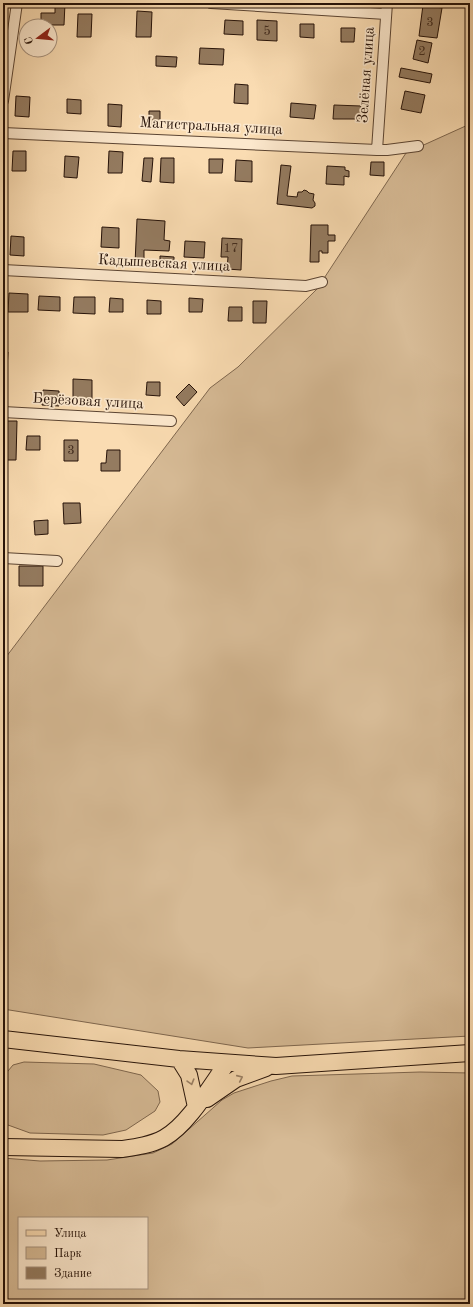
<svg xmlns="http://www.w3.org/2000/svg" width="473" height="1307" font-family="'Old Standard TT',serif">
	<rect width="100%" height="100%" fill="#fadcb2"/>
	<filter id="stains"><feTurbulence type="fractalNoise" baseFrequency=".005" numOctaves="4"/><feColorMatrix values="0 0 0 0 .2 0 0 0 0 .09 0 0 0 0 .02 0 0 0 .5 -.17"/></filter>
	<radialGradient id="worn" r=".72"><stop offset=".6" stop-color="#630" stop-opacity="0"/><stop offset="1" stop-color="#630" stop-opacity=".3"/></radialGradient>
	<!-- green -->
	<path fill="#d6ba95" stroke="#7e664e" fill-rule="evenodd" d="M470,124V1036L248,1048L3,1009V661L210,388L238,367L317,289L406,153Z
		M24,1062L94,1064L141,1075L158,1091L160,1102L155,1111L126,1130L103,1135L30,1133L8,1125L3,1121V1077L13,1065Z
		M420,1072L470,1073V1304H3V1158L40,1161L107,1160L153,1153L172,1144L222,1100L234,1093L271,1081L292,1076ZM19,1218H147V1288H19Z"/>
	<!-- building -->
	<path fill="#947b60" stroke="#261208" d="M55,3H65L64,25H41V13H55Z
		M423,5L442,8L437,38L419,36Z
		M137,11L152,12L151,37H136Z
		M78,14H92L91,37H77Z
		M225,20L243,21V35L224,34Z
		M257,20L277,21V41L257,40Z
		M300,24H314V38L300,37Z
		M341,28H355L354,42H341Z
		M417,40L432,43L428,63L413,59Z
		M200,48L224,49L223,65L199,64Z
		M28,50H42V54H28Z
		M156,56L177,57L176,67L156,66Z
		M401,68L432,74L430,83L399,77Z
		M235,84L248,85V104L234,103Z
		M405,91L425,95L421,113L401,109Z
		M16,96L30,97L29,117L15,116Z
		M67,99L81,100V114L67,113Z
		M291,103L316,105L314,119L290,117Z
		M108,104L122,105L121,127L108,126Z
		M334,105L361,106L360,119H333Z
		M149,111H160V128H149Z
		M13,151H26V171H12Z
		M109,151L123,152L122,173H108Z
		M65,156L79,157L77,178L64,177Z
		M144,158H153L151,182L142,181Z
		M161,158H174V183L160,182Z
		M209,159H223L222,173H209Z
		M236,160L252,161V182L235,181Z
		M371,162H384V176L370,175Z
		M281,165L291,166L287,196L297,197L298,192H302L304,190L307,191L309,193L314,194L313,200L315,203V206L312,208L277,204Z
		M327,166L345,167V170L349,171V177L344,176V185L326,184Z
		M137,219L165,221L164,240L170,241L169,251L144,250V264H135Z
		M311,225H328V235H335V241H328V253H322V251H319V262H310Z
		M102,227L119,228V248L101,247Z
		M11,236L24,237V256L10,255Z
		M222,238L242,239L241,270L227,269L228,257H221Z
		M185,241L205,242L204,258L184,257Z
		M160,256L174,257V268L160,267Z
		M9,293L28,294V312H8Z
		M39,296L60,297V311L38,310Z
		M74,297H95V314L73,313Z
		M110,298L123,299V312H109Z
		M189,298L203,299L202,312H189Z
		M147,300L161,301V314H147Z
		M253,301H267L266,323H253Z
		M229,307H242V321H228Z
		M3,351L8,352L5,401H3Z
		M73,379L92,380V399H73Z
		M147,382H160V396L146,395Z
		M189,384L197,392L184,406L176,397Z
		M43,390L59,391V406L42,405Z
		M5,421H17L16,460H3Z
		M27,436H40V450H26Z
		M64,440H78V461H64Z
		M107,450H120V471H101V463H106Z
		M63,503H80L81,523L64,524Z
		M48,520V534L35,535L34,521Z
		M19,566H43V586H19Z"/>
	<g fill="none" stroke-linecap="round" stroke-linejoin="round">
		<defs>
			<path id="minor" d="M211,3L386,14
				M3,101L17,3
				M3,133L377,150H387L418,146
				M377,150L387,3
				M3,270L306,286L322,282
				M3,412L171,421
				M3,558L57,561"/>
			<path id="primary" d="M3,1039L179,1059L276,1066L470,1053
				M179,1059L189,1075L196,1107
				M207,1099L236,1079L266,1068
				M3,1147L122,1149C136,1147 151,1145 164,1138C188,1125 211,1085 227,1063"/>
		</defs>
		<!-- minor casing -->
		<use href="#minor" stroke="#5b4432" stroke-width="12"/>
		<!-- primary casing -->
		<use href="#primary" stroke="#261208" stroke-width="18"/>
		<!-- minor -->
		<use href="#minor" stroke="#fce8cd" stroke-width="10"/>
		<!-- primary -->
		<use href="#primary" stroke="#fadcb2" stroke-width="16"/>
	</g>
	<!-- one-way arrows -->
	<defs><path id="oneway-chevron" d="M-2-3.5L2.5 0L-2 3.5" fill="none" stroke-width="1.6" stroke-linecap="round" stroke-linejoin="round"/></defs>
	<g stroke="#9b8166">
		<use href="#oneway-chevron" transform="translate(240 1078) rotate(-24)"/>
		<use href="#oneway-chevron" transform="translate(191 1082) rotate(74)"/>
	</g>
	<g text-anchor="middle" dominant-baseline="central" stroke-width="3.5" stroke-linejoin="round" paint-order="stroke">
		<!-- number labels -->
		<g font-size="13" fill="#422c1e">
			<text x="430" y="22">3</text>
			<text x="267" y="31">5</text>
			<text x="422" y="51">2</text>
			<text x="231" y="248">17</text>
			<text x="71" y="450">3</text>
		</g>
		<!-- street labels -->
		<g font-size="15" fill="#261208" stroke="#fce8cd">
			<text transform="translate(367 75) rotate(-86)">Зелёная улица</text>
			<text transform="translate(211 127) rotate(3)">Магистральная улица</text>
			<text transform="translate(164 264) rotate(3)">Кадышевская улица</text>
			<text transform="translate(88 402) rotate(3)">Берёзовая улица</text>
		</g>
	</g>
	<!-- margin -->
	<rect width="473" height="1307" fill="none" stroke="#fadcb2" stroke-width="16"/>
	<rect x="4" y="4" width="465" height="1299" fill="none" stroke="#261208" stroke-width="2"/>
	<rect x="8" y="8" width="457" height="1291" fill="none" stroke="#261208"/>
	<!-- legend -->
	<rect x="18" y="1217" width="130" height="72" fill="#fce8cd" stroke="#a6927e"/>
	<rect x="26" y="1230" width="20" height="6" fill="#fadcb2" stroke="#a6927e"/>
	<text x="54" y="1237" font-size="12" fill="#261208">Улица</text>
	<rect x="26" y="1247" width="20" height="12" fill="#d6ba95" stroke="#a6927e"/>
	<text x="54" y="1257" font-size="12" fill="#261208">Парк</text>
	<rect x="26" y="1267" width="20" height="12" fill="#947b60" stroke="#a6927e"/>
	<text x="54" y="1277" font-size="12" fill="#261208">Здание</text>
	<!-- north arrow -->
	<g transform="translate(38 38) rotate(254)"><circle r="19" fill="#fce8cd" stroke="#a6927e"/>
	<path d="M0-3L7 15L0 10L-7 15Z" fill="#8f2418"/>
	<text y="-6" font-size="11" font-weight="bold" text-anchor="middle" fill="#261208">С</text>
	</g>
	<rect width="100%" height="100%" filter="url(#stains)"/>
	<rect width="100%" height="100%" fill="url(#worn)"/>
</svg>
